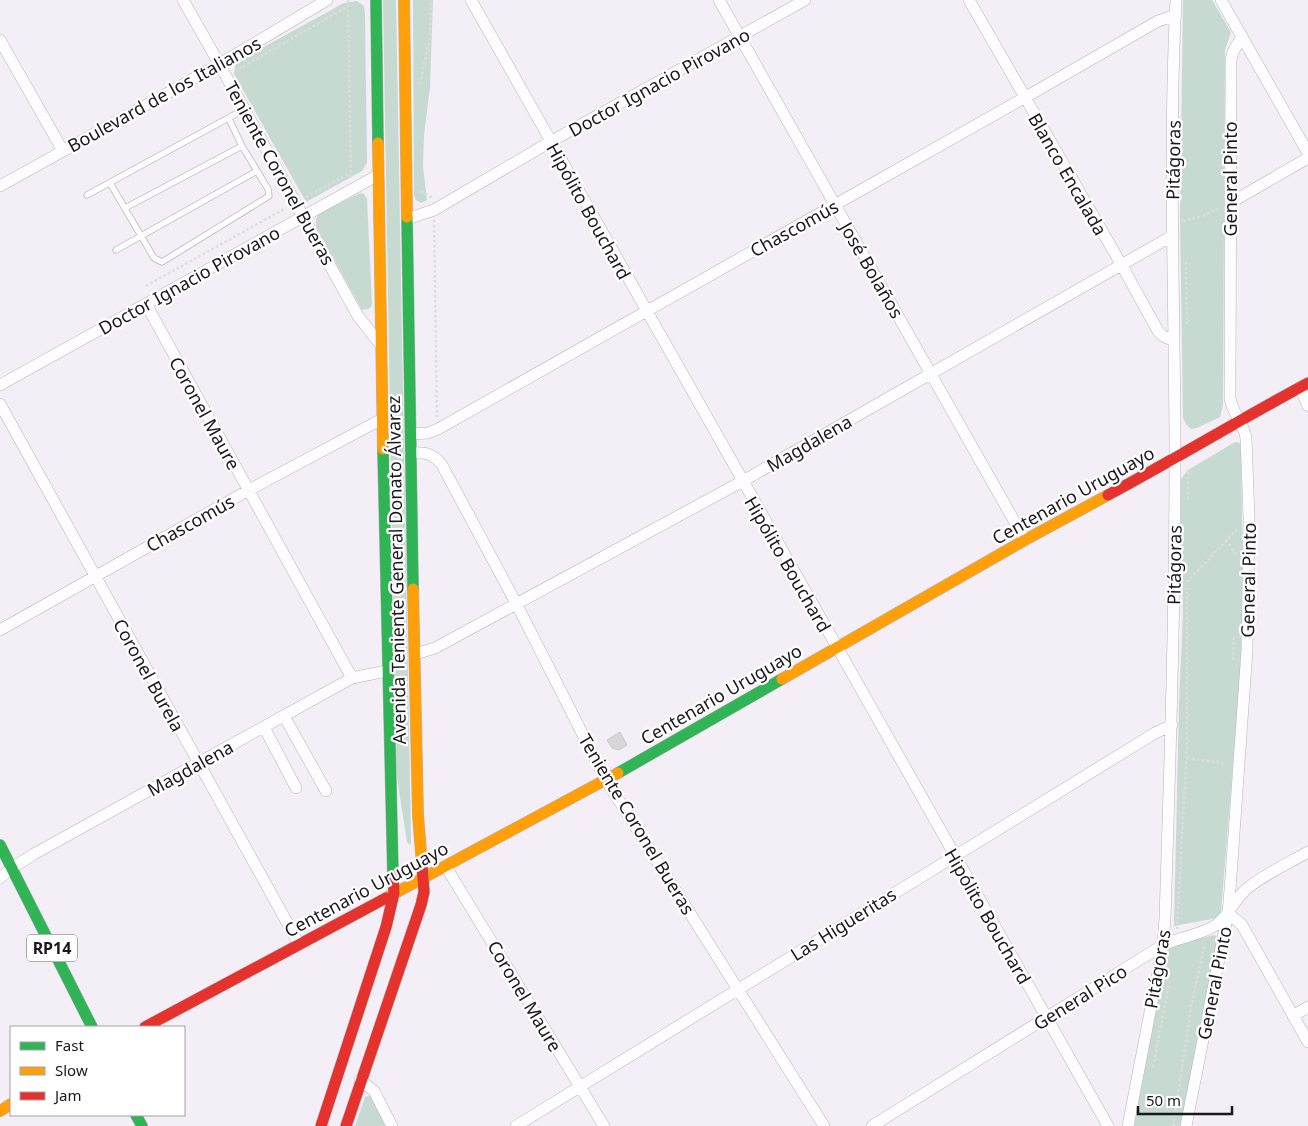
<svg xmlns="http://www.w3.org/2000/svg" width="1308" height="1126" font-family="'Noto Sans',sans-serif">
	<rect width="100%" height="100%" fill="#f4eef6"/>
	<!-- green -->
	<path fill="#c7dad2" d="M383,0H396L411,842L410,845L407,842L396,771Z
		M413,0H433L430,87L424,135L423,166L427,200L421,203L416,200L414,196Z
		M1183,0H1212L1231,32L1225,50L1223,405L1220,417L1197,428L1191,429L1186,424L1183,418L1180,215Z
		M357,1L364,6L365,14L367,163L362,171L306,202L234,74L236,62L344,3Z
		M360,193L364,194L367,199L372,305L369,309L362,310L316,227V219L319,213Z
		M1235,442L1240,443L1241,447L1243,598L1240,678L1221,912L1217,918L1174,926L1179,705L1183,613L1180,480L1188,470Z
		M1214,935L1220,939L1181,1126H1134L1166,952L1170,946Z
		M369,1096L374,1098L385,1126H355L365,1097Z"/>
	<!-- building -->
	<path fill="#d9d4da" stroke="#ccc8cd" d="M620,732L627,745L619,750L612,748L607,740Z"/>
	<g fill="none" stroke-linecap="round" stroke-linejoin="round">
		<defs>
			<path id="lane" d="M110,183L154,258L162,262L269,196L268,189L242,146L229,119
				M87,195L243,110
				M125,208L242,146
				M116,250L257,171"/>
			<path id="street" d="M183,0C243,104 299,211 358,316L380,344
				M471,0C682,376 893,752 1108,1126
				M719,0L1025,540
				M969,0L1121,264L1158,331L1163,336L1174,341
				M1221,0L1308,153
				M0,40L63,151
				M0,186L220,64L327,0
				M1230,203L1308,158
				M407,219L434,210L550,142L805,0
				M146,304L352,678
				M0,385L378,175
				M1300,387L1308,406
				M0,404L299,944
				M410,434L428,433L438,429L1024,98L1158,21L1176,15
				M411,453C425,452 433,453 442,465L517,605L606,780L824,1126
				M0,630L247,491L382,419
				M415,654L435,648L741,482L1172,236
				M284,716L326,791
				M264,727L296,788
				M446,867L604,1126
				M0,878L12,868L34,854L352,678L386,671
				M1228,913L1242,925L1308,1042
				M1293,1016L1308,1007
				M360,1080L374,1091L392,1126
				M516,1126L1155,733L1172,725
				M872,1126L1163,945C1180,937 1201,935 1216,925C1230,915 1235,897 1249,887C1267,873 1289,863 1308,852
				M1128,1126L1163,945L1165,918C1170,764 1175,610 1175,457C1175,305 1168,152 1176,0
				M1186,1126L1228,913L1230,890L1247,650L1249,518L1246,438C1244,423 1232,413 1230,398L1231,60L1233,52L1242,36"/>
			<path id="fast" d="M376,0L378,143
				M407,217L413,589
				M383,449L393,876
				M618,773L782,679
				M0,845L92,1027
				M136,1115L142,1126"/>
			<path id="slow" d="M404,0L407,217
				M378,143L383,449
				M413,589L418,815L422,865
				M782,679L1025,540L1108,495
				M386,898L618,773
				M0,1111L11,1104"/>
			<path id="jam" d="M1108,495C1175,459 1241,419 1308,383
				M145,1027L386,898
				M321,1126L386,927L394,893L393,876
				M346,1126L421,905L424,892L422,865"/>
		</defs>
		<!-- lane casing -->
		<use href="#lane" stroke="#b8b4ba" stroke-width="7"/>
		<!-- street casing -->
		<use href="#street" stroke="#b8b4ba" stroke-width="12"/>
		<!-- fast casing -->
		<use href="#fast" stroke="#b8b4ba" stroke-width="12"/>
		<!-- slow casing -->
		<use href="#slow" stroke="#b8b4ba" stroke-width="12"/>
		<!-- jam casing -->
		<use href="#jam" stroke="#b8b4ba" stroke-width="12"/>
		<!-- path -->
		<path stroke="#dedcde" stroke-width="2.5" stroke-dasharray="2.5 2.5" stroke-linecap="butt" d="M348,0L351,178
			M239,69L348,6
			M420,84L430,39L431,0
			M421,191L433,198
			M306,197L350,173
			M434,220L437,417
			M1183,221L1203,216L1220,207
			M1186,262L1187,324
			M146,286L286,208
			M1188,499V470
			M1226,540L1236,555
			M1187,582L1238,528
			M1233,660L1234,635
			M1187,758L1227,764
			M1177,929L1187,746V588
			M1153,1067L1170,979
			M1173,1126L1192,1002L1205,943"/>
		<!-- lane -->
		<use href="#lane" stroke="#fdfcfe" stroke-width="5.5"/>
		<!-- street -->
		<use href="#street" stroke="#fdfcfe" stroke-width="11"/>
		<!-- fast -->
		<use href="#fast" stroke="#30b455" stroke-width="11"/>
		<!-- slow -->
		<use href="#slow" stroke="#ff9f0a" stroke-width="11"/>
		<!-- jam -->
		<use href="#jam" stroke="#e5322d" stroke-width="11"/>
	</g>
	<g text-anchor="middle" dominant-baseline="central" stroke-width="4.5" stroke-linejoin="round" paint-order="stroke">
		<!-- shield labels -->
		<rect fill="#fff" stroke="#5f5d61" stroke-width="1" x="27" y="934.5" width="50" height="27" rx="4"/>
		<g font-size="16" font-weight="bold" fill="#1b171d">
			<text x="52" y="948">RP14</text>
		</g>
		<!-- street labels -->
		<g font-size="18" fill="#1b171d" stroke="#fff">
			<text transform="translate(659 82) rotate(-29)">Doctor Ignacio Pirovano</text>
			<text transform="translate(164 94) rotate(-29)">Boulevard de los Italianos</text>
			<text transform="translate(1173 160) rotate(-89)">Pitágoras</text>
			<text transform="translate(280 173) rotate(61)">Teniente Coronel Bueras</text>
			<text transform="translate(1068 174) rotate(60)">Blanco Encalada</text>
			<text transform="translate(1230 179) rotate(-90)">General Pinto</text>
			<text transform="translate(589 211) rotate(61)">Hipólito Bouchard</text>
			<text transform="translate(794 228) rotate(-29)">Chascomús</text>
			<text transform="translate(872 270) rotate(60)">José Bolaños</text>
			<text transform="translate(189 280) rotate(-29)">Doctor Ignacio Pirovano</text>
			<text transform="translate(205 413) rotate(61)">Coronel Maure</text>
			<text transform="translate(809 443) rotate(-30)">Magdalena</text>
			<text transform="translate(1073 495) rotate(-29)">Centenario Uruguayo</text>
			<text transform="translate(190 523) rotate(-29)">Chascomús</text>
			<text transform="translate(788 564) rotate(60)">Hipólito Bouchard</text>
			<text transform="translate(1174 565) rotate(-89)">Pitágoras</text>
			<text transform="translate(396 570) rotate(-91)">Avenida Teniente General Donato Álvarez</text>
			<text transform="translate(1248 580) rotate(-89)">General Pinto</text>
			<text transform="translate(149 675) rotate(61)">Coronel Burela</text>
			<text transform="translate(721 694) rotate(-30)">Centenario Uruguayo</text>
			<text transform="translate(190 768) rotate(-29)">Magdalena</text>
			<text transform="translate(637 824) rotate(59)">Teniente Coronel Bueras</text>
			<text transform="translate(366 889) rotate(-28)">Centenario Uruguayo</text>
			<text transform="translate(988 916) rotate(60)">Hipólito Bouchard</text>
			<text transform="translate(843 924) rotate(-32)">Las Higueritas</text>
			<text transform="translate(1157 969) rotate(-80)">Pitágoras</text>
			<text transform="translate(1214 983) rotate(-79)">General Pinto</text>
			<text transform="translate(525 996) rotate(59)">Coronel Maure</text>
			<text transform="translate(1080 997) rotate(-32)">General Pico</text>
		</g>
	</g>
	<!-- legend -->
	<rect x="10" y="1026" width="175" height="90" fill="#ffffff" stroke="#a4a2a5"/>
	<rect x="20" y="1042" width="25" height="8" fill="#30b455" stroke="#a4a2a5"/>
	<text x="55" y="1051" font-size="15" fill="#1b171d">Fast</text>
	<rect x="20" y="1067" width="25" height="8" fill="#ff9f0a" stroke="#a4a2a5"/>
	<text x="55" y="1076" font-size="15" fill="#1b171d">Slow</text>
	<rect x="20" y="1092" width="25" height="8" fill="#e5322d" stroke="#a4a2a5"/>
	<text x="55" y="1101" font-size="15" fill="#1b171d">Jam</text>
	<!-- scale -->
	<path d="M1138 1106v8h94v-8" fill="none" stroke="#1b171d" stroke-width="2.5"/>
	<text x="1146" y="1106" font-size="15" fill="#1b171d" stroke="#ffffff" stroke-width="4" paint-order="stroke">50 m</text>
</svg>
